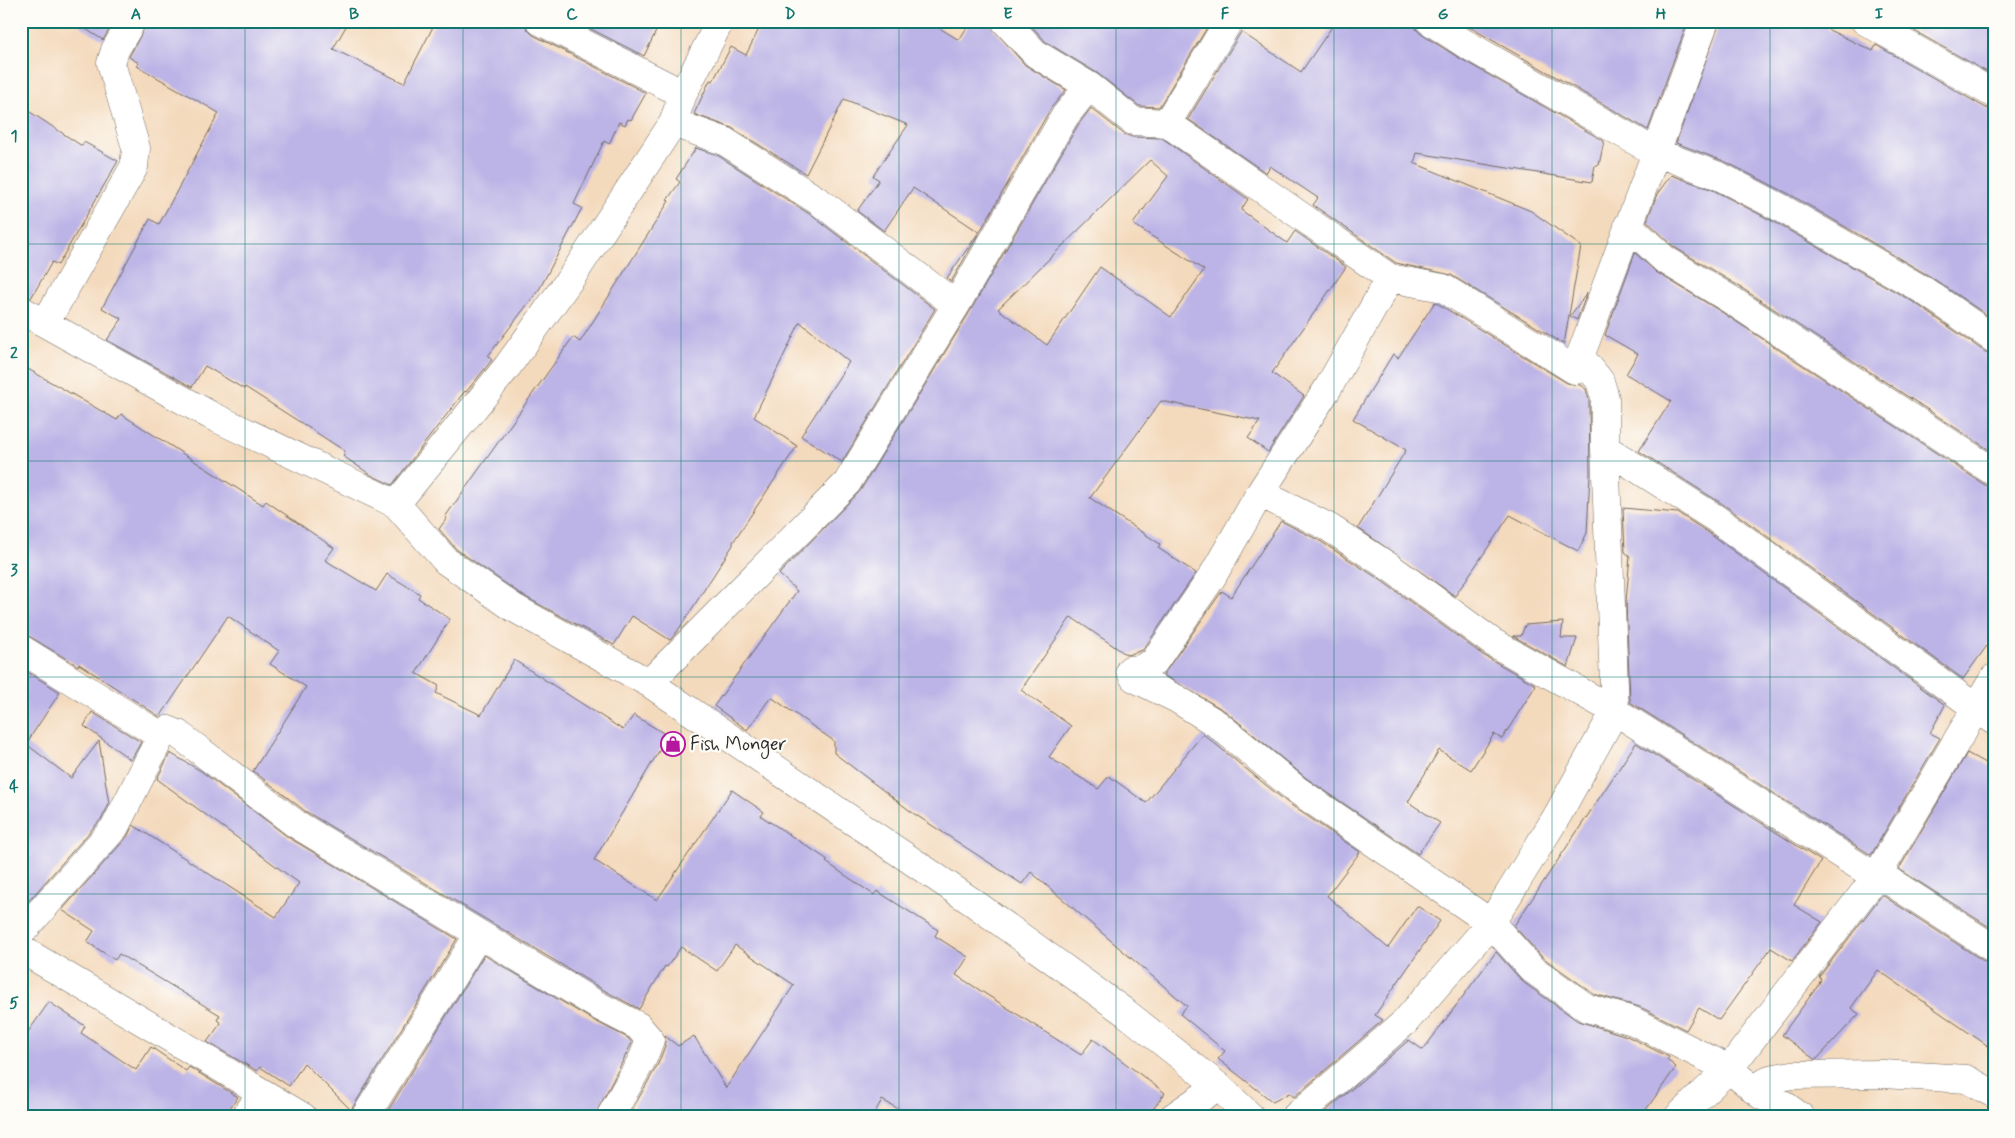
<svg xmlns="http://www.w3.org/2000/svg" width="2015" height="1138" font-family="Mynerve,sans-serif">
	<rect width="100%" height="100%" fill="#fdfcf7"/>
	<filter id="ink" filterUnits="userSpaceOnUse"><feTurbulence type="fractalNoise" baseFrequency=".02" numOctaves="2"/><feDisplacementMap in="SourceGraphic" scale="10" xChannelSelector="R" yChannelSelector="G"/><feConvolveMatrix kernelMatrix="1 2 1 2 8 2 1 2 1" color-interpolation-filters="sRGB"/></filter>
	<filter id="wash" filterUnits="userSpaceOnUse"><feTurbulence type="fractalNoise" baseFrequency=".0096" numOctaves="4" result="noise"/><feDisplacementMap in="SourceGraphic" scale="20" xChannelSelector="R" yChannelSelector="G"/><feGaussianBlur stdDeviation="1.12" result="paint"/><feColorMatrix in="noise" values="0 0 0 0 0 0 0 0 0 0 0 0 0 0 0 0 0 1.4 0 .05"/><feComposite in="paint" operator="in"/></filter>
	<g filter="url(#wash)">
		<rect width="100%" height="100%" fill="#f4dabd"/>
		<g id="blocks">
			<!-- building -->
			<path fill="#bcb4e6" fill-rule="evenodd" d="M73,21H114L103,40Z
				M148,21H349L333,49L404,83L436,21H524L527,29L533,35L646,93L631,120L628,119L625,125L619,122L609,144L604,141L574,204L582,208L540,288L488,356L492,360L466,392L465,391L392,485L371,475L343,456L345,451L245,387L244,389L205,366L192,387L107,340L122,319L102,308L150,219L159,224L219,113L137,66L139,63L129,57Z
				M575,21H661L644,56Z
				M763,21H928L959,40L971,21H983L991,26L1025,65L1066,90L1051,108L951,282L947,278L979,232L913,188L884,231L857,211L879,180L873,176L908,125L844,99L806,174L732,128L694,114L710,80L713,81L731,47L746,55Z
				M1027,21H1211L1159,107L1139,106L1097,73L1046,42Z
				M1336,21H1415L1416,29L1421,34L1456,56L1604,141L1599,165H1595L1592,182L1417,153L1414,163L1531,211L1581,246L1564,344L1451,275L1396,263L1313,205L1318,198L1270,166L1266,173L1188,119L1241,32L1301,72Z
				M1459,21H1688L1648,130Z
				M1720,21H1831L1827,29L1873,51L1876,45L1986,108L1994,110V320L1931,277L1791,195L1726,162L1676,143Z
				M1897,21H1994V76Z
				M21,106L82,146L84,142L118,161L58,265L52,262L31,298L21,294Z
				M1091,108L1124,134L1132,137L1162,138L1248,199L1241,210L1287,243L1295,231L1346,267L1272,373L1304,396L1268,452L1248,438L1260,421L1161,401L1090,498L1160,544L1158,548L1196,573L1143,650L1127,655L1071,617L1021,690L1071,726L1049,757L1098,789L1109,776L1146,803L1203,734L1288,803L1360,852L1327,896L1388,948L1417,906L1440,921L1375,1015L1383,1020L1294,1097L1289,1093L1273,1102L1218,1059L1225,1051L1180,1014L1187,1006L1031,872L1022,884L913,813L834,753V741L771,697L747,730L714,706L797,591L779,574L860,491L969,313L1078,125ZM1150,160L1168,176L1133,224L1204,270L1171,317L1100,267L1047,345L998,309Z
				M696,148L717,155L811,215L935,309L842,462L801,436L849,362L800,322L754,417L797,446L733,542V545L677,632L670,640L632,616L614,645L522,595L456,549L439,529L447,518L445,517L573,337L580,342L669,201L667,200L680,182L676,179Z
				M1671,175L1713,190L1776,223L1915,303L1985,352L1994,354V453L1737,285L1674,247L1647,221L1657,194Z
				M1635,253L1656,272L1720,311L1985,485L1994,488V636L1963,679L1724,505L1639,451L1671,401L1626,374L1638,354L1605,335Z
				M1587,293L1577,320L1570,316Z
				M1435,302L1567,383L1580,385L1586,389L1589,400L1590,474L1587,533L1578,551L1510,515L1455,596L1358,528L1406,450L1353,419L1393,354L1398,358Z
				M21,365L117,420L121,414L263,505L266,501L334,548L325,560L376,591L387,574L420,594L418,598L450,619L416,673L439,686L436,693L481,715L514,660L623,730L634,715L668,736L594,860L657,900L732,790L764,812L761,816L828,860L826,862L874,895L877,891L938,930L935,936L968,957L956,975L1081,1055L1093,1039L1165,1093L1147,1117H914L882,1100L872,1117H628L658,1064L665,1046V1036L678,1046L694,1036L726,1088L794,985L735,945L717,971L681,947L667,967L665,966L639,1009L607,992L305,811L253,771L306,687L270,664L279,651L228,616L160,717L79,664L78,666L29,636L21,633Z
				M1623,508L1678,513L1706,531L1945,705L1930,733L1940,738L1871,855L1630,702L1626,601L1630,556L1625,552Z
				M1281,521L1320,541L1382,581L1483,655L1536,685L1502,739L1494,734L1471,770L1439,750L1408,802L1440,823L1418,854L1306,778L1225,711L1163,675L1222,591L1231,597Z
				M1563,622L1561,638H1577L1568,667L1513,636H1521L1525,625Z
				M21,668L60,692L26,744L71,778L99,741L109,804L102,818L25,905H21Z
				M92,712L141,742L131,760L84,726Z
				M1636,743L1821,861L1794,905L1822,922L1792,961L1771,948L1719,1020L1699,1008L1686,1030L1640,1007L1594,994L1542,957L1514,926Z
				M170,753L201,771L288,837L457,939L351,1110L304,1063L289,1086L260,1067L257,1071L207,1042L221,1023L217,1020L220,1015L119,954L115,960L87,942L94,931L62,910L127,837L133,825L276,917L299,883L157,779Z
				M1967,753L1994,768V930L1899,869Z
				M1882,895L1985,962L1994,965V1050L1878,970L1851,1008L1859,1014L1817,1059H1814L1782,1035L1819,984L1821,979L1819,977Z
				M1496,952L1523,982L1578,1021L1627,1036L1669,1057L1667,1060L1676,1067L1641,1117H1319L1409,1040L1423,1050Z
				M484,955L591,1019L628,1038L632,1043L594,1117H384Z
				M49,1002L85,1026L81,1033L136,1070L151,1047L186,1071L189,1067L238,1097L223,1117H21V1042Z"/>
		</g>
	</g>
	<g filter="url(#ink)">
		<use href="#blocks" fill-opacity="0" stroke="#71685e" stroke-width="1"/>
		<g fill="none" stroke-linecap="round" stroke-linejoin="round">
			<defs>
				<path id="minor" d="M540,21L683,94
					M1005,21L1036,54L1089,86L1133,121L1167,123L1390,278L1443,288L1575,370L1588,366L1600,381L1605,398V448L1615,711L1557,816L1491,923L1405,1022L1295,1117
					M1430,21L1464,43L1655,152L1719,176L1783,209L1923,290L1994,339
					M1865,21L1994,94
					M673,123L724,141L820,202L956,305
					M1167,123L1229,21
					M1628,225L1664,259L1728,298L1994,472
					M1390,278L1328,388L1260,493L1212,577L1154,662L1140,669L1130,670L1134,678L1177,699L1217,724L1297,790L1491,923L1532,969L1587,1008L1633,1021L1729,1069L1762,1096L1783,1104L1801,1117
					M21,310L210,415L396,504L446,561L514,608L649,683L974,903L1126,1013L1218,1086L1251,1117
					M46,322L134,167L136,148L111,63L115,50L132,21
					M1575,370L1705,21
					M1605,448L1715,518L1994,721
					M1260,493L1328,527L1391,568L1492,642L1615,711L1876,877L1891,882L1994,949
					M396,504L507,367L573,275L673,123L683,94L720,21
					M21,649L161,736
					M649,683L847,483L956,305L1065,116L1089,86
					M21,933L115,827L161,736L168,730L178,734L296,824L599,1006L638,1026L650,1040L643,1058L610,1117
					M21,949L303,1117
					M1754,1090L1770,1079L1792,1075L1883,1074L1966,1079L1994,1094
					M245,1117L262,1093
					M365,1117L479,934
					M1173,1117L1218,1086
					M1678,1117L1729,1069L1876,877L1994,678"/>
			</defs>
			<!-- minor casing -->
			<use href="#minor" stroke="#71685e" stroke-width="29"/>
			<!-- minor -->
			<use href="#minor" stroke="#fff" stroke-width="28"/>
		</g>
	</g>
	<!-- grid -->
	<path fill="none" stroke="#0f766e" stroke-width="1" stroke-opacity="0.55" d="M245,21V1117M463,21V1117M681,21V1117M899,21V1117M1116,21V1117M1334,21V1117M1552,21V1117M1770,21V1117M21,244H1994M21,461H1994M21,677H1994M21,894H1994"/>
	<!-- icons -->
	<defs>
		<symbol id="shop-ring" viewBox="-11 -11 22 22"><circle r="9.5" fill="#fdfcf7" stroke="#b5179e" stroke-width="1.5"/><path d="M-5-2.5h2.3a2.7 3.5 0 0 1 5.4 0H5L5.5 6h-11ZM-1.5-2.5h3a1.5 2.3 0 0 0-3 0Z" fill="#b5179e"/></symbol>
	</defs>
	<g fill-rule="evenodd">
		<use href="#shop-ring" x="659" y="730" width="28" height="28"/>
	</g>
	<g text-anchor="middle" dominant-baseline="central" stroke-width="4.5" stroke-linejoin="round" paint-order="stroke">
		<!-- poi labels -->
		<g font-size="19" fill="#2b2b2b" stroke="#fdfcf7" text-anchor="start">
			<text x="690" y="744">Fish Monger</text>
		</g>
	</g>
	<!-- margin -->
	<rect width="2015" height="1138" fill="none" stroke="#fdfcf7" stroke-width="55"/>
	<rect x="28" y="28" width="1960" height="1082" fill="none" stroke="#0f766e" stroke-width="2"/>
	<g font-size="16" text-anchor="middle" font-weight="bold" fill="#0f766e">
		<text x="136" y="19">A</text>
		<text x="354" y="19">B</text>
		<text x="572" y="19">C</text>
		<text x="790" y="19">D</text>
		<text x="1008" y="19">E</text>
		<text x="1225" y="19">F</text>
		<text x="1443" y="19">G</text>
		<text x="1661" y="19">H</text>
		<text x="1879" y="19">I</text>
		<text x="14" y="141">1</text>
		<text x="14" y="358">2</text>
		<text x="14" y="575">3</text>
		<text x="14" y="791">4</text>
		<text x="14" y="1008">5</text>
	</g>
</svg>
